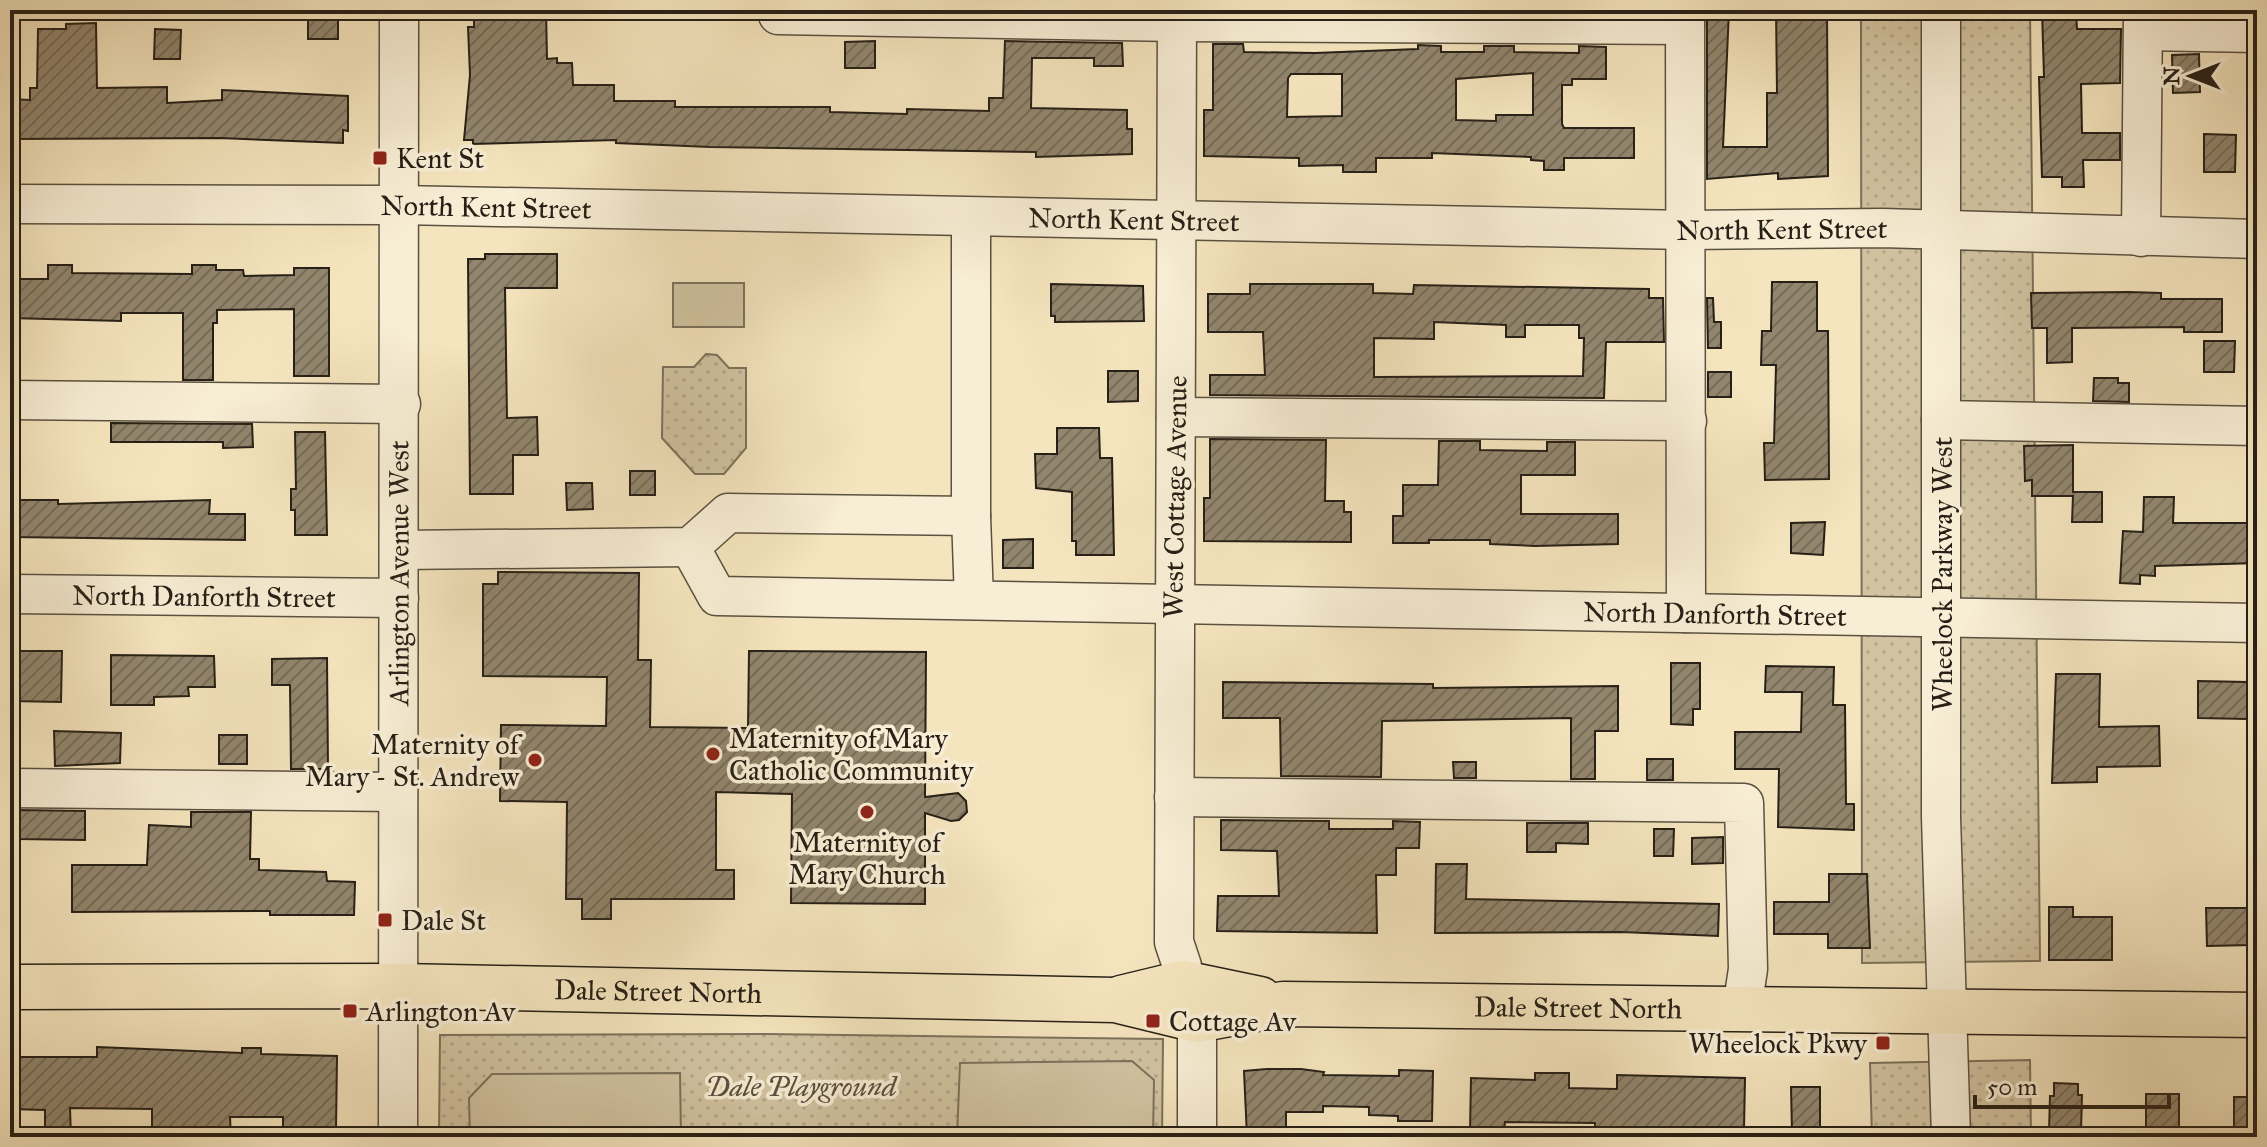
<svg xmlns="http://www.w3.org/2000/svg" width="2267" height="1147" font-family="'IM FELL Great Primer',serif">
	<defs>
		<pattern id="park-dots" width="8" height="8" patternUnits="userSpaceOnUse" patternTransform="scale(2)"><rect width="8" height="8" fill="#d2c4a2"/><path d="M2 2h.1M6 6h.1" fill="none" stroke="#b4a88b" stroke-width="1.8" stroke-linecap="round"/></pattern>
		<pattern id="building-hatch" width="6" height="6" patternUnits="userSpaceOnUse" patternTransform="scale(2)"><rect width="6" height="6" fill="#92866e"/><path d="M-1 1l2-2M0 6l6-6M5 7l2-2" fill="none" stroke="#776d59"/></pattern>
	</defs>
	<rect width="100%" height="100%" fill="#f5e5be"/>
	<filter id="stains"><feTurbulence type="fractalNoise" baseFrequency=".0025" numOctaves="4"/><feColorMatrix values="0 0 0 0 .2 0 0 0 0 .09 0 0 0 0 .02 0 0 0 .5 -.17"/></filter>
	<radialGradient id="worn" r=".72"><stop offset=".6" stop-color="#630" stop-opacity="0"/><stop offset="1" stop-color="#630" stop-opacity=".3"/></radialGradient>
	<!-- park -->
	<path fill="url(#park-dots)" stroke="#7c725c" stroke-width="2" d="M1861,10H2030L2040,961L1862,963Z
		M706,354L717,355L729,368H746V448L724,474H695L662,438L663,367H694Z
		M767,1034L1163,1039L1162,1137H439L440,1035Z
		M2030,1060L2031,1137H1872L1870,1063Z"/>
	<!-- garden -->
	<path fill="#d2c4a2" stroke="#7c725c" stroke-width="2" d="M673,283H744V327H673Z
		M1132,1061L1154,1080L1153,1137H957L960,1063Z
		M680,1073L681,1137H470L469,1098L492,1074Z"/>
	<!-- building -->
	<path fill="url(#building-hatch)" stroke="#272017" stroke-width="2" fill-rule="evenodd" d="M308,10H334V17H338V39H308Z
		M520,10H546L547,59L557,58V63H572L573,85H614V101H675V107H830V112L907,114V109L989,111V98H1003L1005,41L1122,43L1123,66H1094V58H1032L1031,108L1127,110V129H1132V154L1036,157V152L710,147L616,143V140L473,144V140H464L470,75L468,27H474V16L520,15Z
		M1707,10H1729L1723,147H1767V93H1777L1776,10H1827L1828,176L1778,179V173L1707,179Z
		M2042,10H2076L2077,29H2121L2120,83L2081,84L2082,133H2120V160H2083L2084,187H2062V177H2042L2039,77H2044Z
		M96,23L97,88L167,87V103L222,100V90L348,96V131L343,130V143L219,138L10,139V99L30,100V88H37L38,29H66V24Z
		M155,29L181,30L180,59H154Z
		M875,41V68H845V42Z
		M1213,44H1243L1244,52L1315,53L1418,49V45L1441,46V52H1484V46H1514V52L1579,53V46L1606,47V79H1572V85H1562V124L1564,128H1634V158H1564V170H1544V161L1531,160V157L1432,153V158H1376V172H1343V165L1299,166V158L1204,156V110H1213ZM1533,73V115H1496V121L1456,120V79ZM1291,74H1342V116L1287,117L1288,78Z
		M2199,54L2200,92L2173,93L2172,55Z
		M2204,134L2236,135L2235,172H2204Z
		M485,254H557V288H505L507,418L537,417L538,455H513V494H470L468,259H485Z
		M48,265H72V273L192,274V265H216V270H243L244,276L294,275V268H329V376H294V309L217,310V323H213V380H183V313H121V321L10,318V279H48Z
		M1772,282H1817V331H1828L1829,479L1765,480L1764,443H1774L1776,365H1761L1762,331H1771Z
		M1051,284L1143,286L1144,321L1055,322V316H1051Z
		M1250,284H1373V293L1413,294L1414,285L1649,289V298H1663L1664,342H1606L1604,398L1210,395V375H1265L1263,332H1208V294H1250ZM1434,322L1506,325V337H1525V325H1579V338H1584L1583,376L1374,377V338L1434,339Z
		M2031,293L2129,292L2161,293V299H2222V332H2184V327L2072,328V362L2047,363V328H2032Z
		M1707,298H1713L1714,322H1721V348H1708Z
		M2204,341H2235L2234,372H2204Z
		M1108,371H1138V401L1108,402Z
		M1708,372H1731V397H1708Z
		M2094,378H2118V383H2129V402L2093,401Z
		M111,423L252,424L253,447L223,448V442H111Z
		M1057,428H1099L1100,458H1112L1114,555H1076V541H1072V492L1036,488L1035,454H1057Z
		M295,432H325L327,535H295V510H291V489H296Z
		M1210,439L1326,440L1325,501H1344V512H1351V542L1204,541V498H1210Z
		M1439,441H1480V450L1547,451V442H1575V475H1521V514H1618V544L1535,546L1490,544V540H1429V543H1393V516H1403V485H1438Z
		M2073,445V492H2102V522H2072L2073,496H2032V480L2025,481L2024,446Z
		M630,471H655V495H630Z
		M566,483H592L593,509L567,510Z
		M2144,497H2174L2173,523H2257V563L2155,566V576L2140,575V584L2120,583L2123,531L2143,532Z
		M10,500H58V504L210,500L209,514H245V540L10,537Z
		M1825,522L1823,555L1791,553V523Z
		M1033,539V568H1003V540Z
		M498,572L639,573L638,660H651L650,727L748,728L749,651L926,652L925,797L958,793L966,801L967,812L959,820L951,821L925,813V904L791,903L792,794L716,792V870H734V899H611V919H582V899H566L567,802L500,801L501,725L606,726L607,677L483,676V584H498Z
		M10,651H62L61,702L10,701Z
		M111,655L214,656L215,687H188L189,696L154,697V705H111Z
		M327,658L328,769H291L290,685H272V659Z
		M1671,663H1700V709H1693V725L1671,724Z
		M1766,666L1834,667L1833,705H1845L1846,804H1854V830L1778,827L1779,769H1735V732H1801L1802,692H1765Z
		M2056,674H2100L2099,727L2159,726L2160,766L2097,767V782L2052,783Z
		M2198,681L2247,682V719L2198,718Z
		M1223,682L1433,684V688L1618,686V731H1595V779H1571V718L1382,721L1381,777L1281,776L1280,718H1223Z
		M54,731L121,733L120,763L55,766Z
		M219,735H247V764H219Z
		M1647,759H1673V780H1647Z
		M1453,762H1476V778H1454Z
		M17,810L85,811V840L18,839Z
		M191,812H251L250,859H259V870L326,872L327,881L355,882L354,915H270V911L72,912V865H147L149,825L191,827Z
		M1221,820L1329,821V829H1393V821L1420,822L1419,848H1396V875H1376L1377,933L1217,931L1218,896H1279L1277,851L1221,850Z
		M1527,823H1588V844L1556,843V852H1527Z
		M1654,829H1674L1673,856H1654Z
		M1723,837V863L1692,864V838Z
		M1436,864H1467L1466,899L1719,904L1718,936L1621,932L1435,933Z
		M1829,874H1867L1870,948H1828V934H1774V902H1829Z
		M2049,907H2073V917H2112V960H2049Z
		M2206,908H2251L2252,945L2207,946Z
		M97,1047L242,1053V1048H261V1054L337,1056L336,1129H305L304,1137H283V1117H230L231,1137H152V1109L70,1108L71,1137H45V1110L10,1109V1057H97Z
		M1267,1069H1301L1324,1072L1323,1075L1399,1076V1070L1433,1071L1432,1121H1398V1116L1369,1115V1107L1323,1106V1112H1286V1137H1247L1244,1071Z
		M1535,1073H1569V1088L1617,1089V1075L1745,1078L1744,1128L1728,1127V1137H1595V1123L1505,1122L1504,1132L1470,1131L1471,1078L1535,1080Z
		M2054,1083L2078,1084V1095H2082L2081,1132L2049,1131L2050,1096H2054Z
		M1791,1087H1820V1132H1792Z
		M2146,1094H2179V1137H2146Z
		M2234,1097H2257V1137H2234Z"/>
	<g fill="none" stroke-linecap="round" stroke-linejoin="round">
		<defs>
			<g id="minor">
				<path d="M1177,10L1174,942L1182,966L1183,983"/>
				<path d="M1685,10L1686,613"/>
				<path d="M1941,10V817L1951,1137"/>
				<path d="M778,15L1177,22L1685,25"/>
				<path d="M2143,31L2257,33"/>
				<path id="s1" d="M10,204L399,205L1687,230L1882,228L2257,239"/>
				<path d="M2141,237L2143,10"/>
				<path d="M10,400L401,404"/>
				<path d="M1176,417L1687,421"/>
				<path d="M1941,420L2257,426"/>
				<path d="M971,516L974,600"/>
				<path id="s2" d="M690,547L717,596L2257,623"/>
				<path d="M399,550L690,547L728,513L971,516V219"/>
				<path id="s3" d="M10,594L399,598"/>
				<path d="M10,788L397,792"/>
				<path d="M1174,797L1744,803L1748,969L1742,1009"/>
				<path d="M1197,1020V1137"/>
				<path id="s4" d="M398,1137L399,10"/>
			</g>
			<g id="major">
				<path id="s5" d="M10,987L400,986L1115,1000L1197,1020L1283,1004L2257,1015"/>
				<path d="M1121,998L1183,983L1260,999"/>
			</g>
		</defs>
		<!-- minor casing -->
		<use href="#minor" stroke="#5a5141" stroke-width="41"/>
		<!-- major casing -->
		<use href="#major" stroke="#272017" stroke-width="47"/>
		<!-- minor -->
		<use href="#minor" stroke="#f8eed5" stroke-width="38"/>
		<!-- major -->
		<use href="#major" stroke="#f5e5be" stroke-width="44"/>
	</g>
	<!-- markers -->
	<g fill="#8f2418" stroke="#f8eed5" stroke-width="3">
		<rect x="372" y="150" width="16" height="16" rx="4"/>
		<circle cx="713" cy="754" r="8"/>
		<circle cx="535" cy="760" r="8"/>
		<circle cx="867" cy="812" r="8"/>
		<rect x="377" y="912" width="16" height="16" rx="4"/>
		<rect x="342" y="1003" width="16" height="16" rx="4"/>
		<rect x="1145" y="1013" width="16" height="16" rx="4"/>
		<rect x="1875" y="1035" width="16" height="16" rx="4"/>
	</g>
	<g text-anchor="middle" dominant-baseline="central" stroke-width="7" stroke-linejoin="round" paint-order="stroke">
		<!-- poi labels -->
		<g font-size="28" fill="#272017" stroke="#f8eed5" text-anchor="start">
			<text x="396" y="158">Kent St</text>
			<text x="729" y="738">Maternity of Mary<tspan x="729" dy="32">Catholic Community</tspan></text>
			<text x="519" y="744" text-anchor="end">Maternity of<tspan x="519" dy="32">Mary - St. Andrew</tspan></text>
			<text x="867" y="842" text-anchor="middle">Maternity of<tspan x="867" dy="32">Mary Church</tspan></text>
			<text x="401" y="920">Dale St</text>
			<text x="366" y="1011">Arlington Av</text>
			<text x="1169" y="1021">Cottage Av</text>
			<text x="1867" y="1043" text-anchor="end">Wheelock Pkwy</text>
		</g>
		<!-- street labels -->
		<g font-size="28" fill="#272017" stroke="#f8eed5">
			<text stroke="none"><textPath href="#s1" startOffset="476">North Kent Street</textPath></text>
			<text stroke="none"><textPath href="#s1" startOffset="1124">North Kent Street</textPath></text>
			<text stroke="none"><textPath href="#s1" startOffset="1772">North Kent Street</textPath></text>
			<text transform="translate(1175 497) rotate(-89)">West Cottage Avenue</text>
			<text stroke="none"><textPath href="#s4" startOffset="564">Arlington Avenue West</textPath></text>
			<text transform="translate(1942 574) rotate(-90)">Wheelock Parkway West</text>
			<text stroke="none"><textPath href="#s3" startOffset="194">North Danforth Street</textPath></text>
			<text stroke="none"><textPath href="#s2" startOffset="1054">North Danforth Street</textPath></text>
			<text stroke="none"><textPath href="#s5" startOffset="648">Dale Street North</textPath></text>
			<text stroke="none"><textPath href="#s5" startOffset="1572">Dale Street North</textPath></text>
		</g>
		<!-- park labels -->
		<g font-size="28" font-style="italic" fill="#5a5141" stroke="#f8eed5">
			<text x="801" y="1086">Dale Playground</text>
		</g>
	</g>
	<!-- margin -->
	<rect width="2267" height="1147" fill="none" stroke="#f5e5be" stroke-width="40"/>
	<rect x="12" y="12" width="2243" height="1123" fill="none" stroke="#272017" stroke-width="4"/>
	<rect x="20" y="20" width="2227" height="1107" fill="none" stroke="#272017" stroke-width="2"/>
	<!-- north arrow -->
	<g transform="translate(2191 76) rotate(270)" stroke="#f8eed5" stroke-width="6" paint-order="stroke">
	<path d="M0-6L14 30L0 20L-14 30Z" fill="#272017"/>
	<text y="-12" font-size="22" font-weight="bold" text-anchor="middle" fill="#272017">N</text>
	</g>
	<!-- scale -->
	<path d="M1975 1095v12h194v-12" fill="none" stroke="#272017" stroke-width="4"/>
	<text x="1987" y="1095" font-size="24" fill="#272017" stroke="#f8eed5" stroke-width="6" paint-order="stroke">50 m</text>
	<rect width="100%" height="100%" filter="url(#stains)"/>
	<rect width="100%" height="100%" fill="url(#worn)"/>
</svg>
